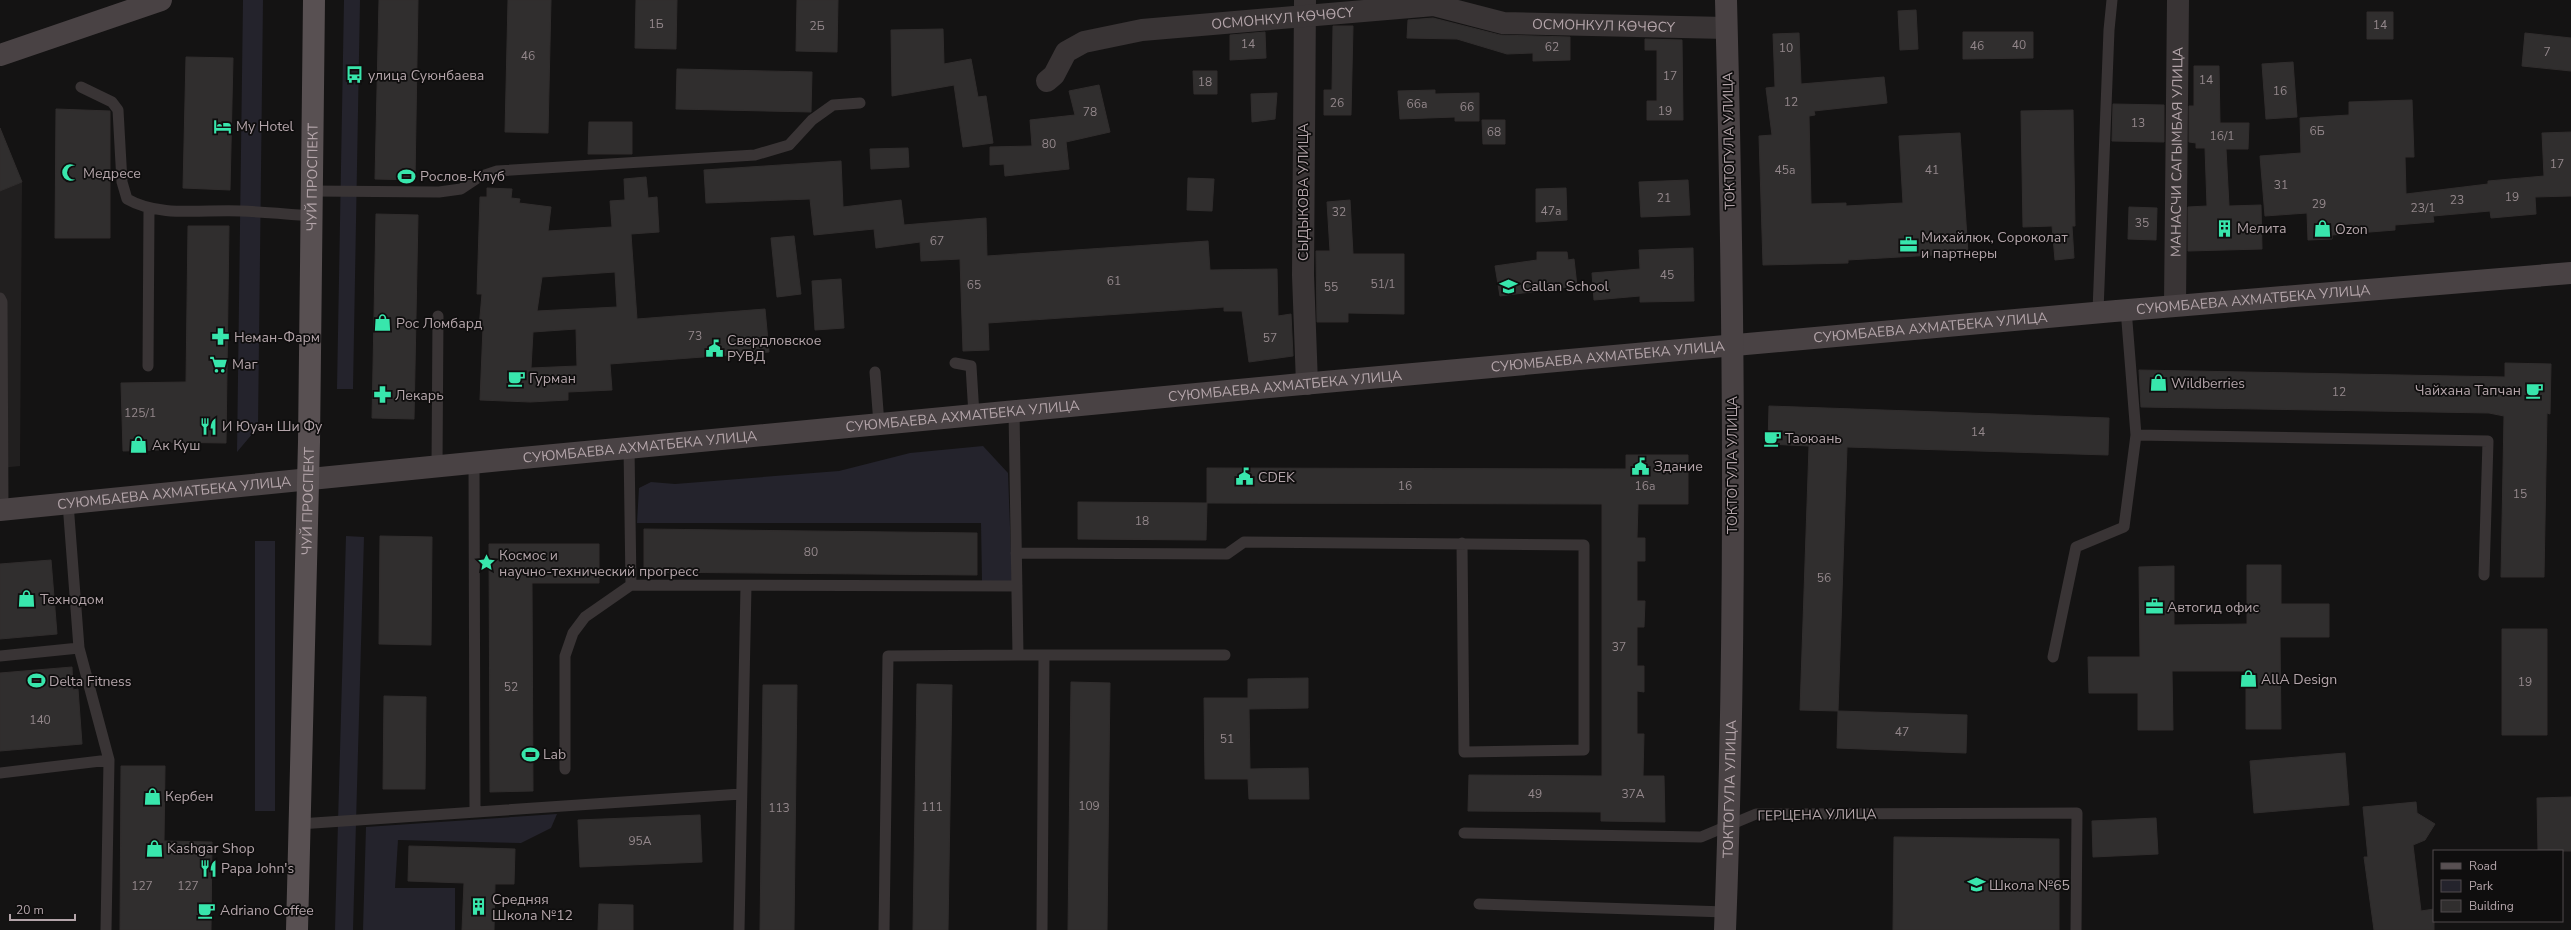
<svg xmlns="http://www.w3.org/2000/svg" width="2571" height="930" font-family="'Nunito Sans',sans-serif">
	<rect width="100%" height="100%" fill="#141313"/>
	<!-- built -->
	<path fill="#211f1f" d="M22,182L20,466L0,468V191Z"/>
	<!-- green -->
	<path fill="#24232c" d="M243,0H263L258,427L237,452Z
		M344,0H360L353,389H337Z
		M983,446L1008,473L1012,581H982L981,523H637L639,488L651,482L675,484L839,471L910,453Z
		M346,536L364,537L353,930H335Z
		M255,541H275V811H255Z
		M557,814L551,828L521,843L398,840L395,888H455V930H363L366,827Z"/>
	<!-- building -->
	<path fill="#302e2e" stroke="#302d2d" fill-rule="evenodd" d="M379,0H418L415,180L375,179Z
		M508,0H551L548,133L505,132Z
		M636,0H677L676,49L635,48Z
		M797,0H838L837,52L796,51Z
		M1916,10L1918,49L1900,50L1898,11Z
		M2367,12H2393V39H2367Z
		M1433,18L1500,35L1570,37V60L1533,61V53L1507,54L1457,39L1407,38L1408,20Z
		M1333,26H1353L1351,115H1324V90H1332Z
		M943,29L944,64L971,59L978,97L986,96L993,143L963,147L954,85L892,96L891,30Z
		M1265,32L1266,58L1230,60V35Z
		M1963,32H2033V58L1963,59Z
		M1799,33L1801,84L1884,77L1887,103L1814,111L1815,115L1809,116L1811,204L1846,203V206L1903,203L1899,136L1960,133L1968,253L1848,260V263L1763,265L1759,136L1772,135L1766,88L1775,87L1773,34Z
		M2525,33L2571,38V71L2522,66Z
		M1645,39L1682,40L1683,120H1647V101H1657V50H1645Z
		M186,57L233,58L230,190L183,188Z
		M2293,62L2297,117L2266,119L2262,64Z
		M2194,66H2219L2220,123H2249L2248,149H2226L2229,206L2261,205L2262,249L2188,251V207L2207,206L2205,148H2196V143L2189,142V106H2194Z
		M677,69L812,72L811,112L676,109Z
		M1193,71H1217V94H1194Z
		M1099,85L1110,132L1066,142L1069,169L1005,176L1004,164L990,165V147L1032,146L1030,120L1075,115L1069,91Z
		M1435,90V94L1479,93V121H1455V117L1400,119L1398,91Z
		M1277,93L1275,119L1252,122L1251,94Z
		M2412,100L2414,157H2405L2406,194L2488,184V181L2544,176L2542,133L2571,132V196L2535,197L2536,214L2491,218L2490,211L2433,216L2434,222L2395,225V230L2332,235V239L2308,240L2307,213L2265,216L2260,156L2301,153L2300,118L2349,115V102Z
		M2113,104L2164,105V142L2112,141Z
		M56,109L110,111V238H55Z
		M2073,110L2075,226H2072L2074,258L2055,260L2052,226L2023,227L2021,111Z
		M1482,120H1505V144H1483Z
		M589,122H632V154H588Z
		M0,128L22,182L0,191Z
		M908,148L909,167L871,169L870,149Z
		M841,161L843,207L901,200L904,225L986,218L987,256L1208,241L1210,270L1277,269L1278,316L1291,314L1293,356L1249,362L1242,311H1224V307L988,323L989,350L963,351L960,259L921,261L920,242L876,248L874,229L814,235L810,199L706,203L704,170Z
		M646,177L648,198L657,197L659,232L631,234L637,319L765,309L769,352L610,364L612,390L568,392V400L530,402L480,400L483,328H479L482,294H477L480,197H487V188L512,189L511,198L520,199L519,203L551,207L548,231L612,227L610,201L625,200L624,179ZM615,272L617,307L537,311L542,277ZM576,329L577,366L531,368L533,332Z
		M1188,178L1214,179L1212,211L1187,210Z
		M1688,180L1690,215L1641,217L1639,182Z
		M1566,188L1567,220L1536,222V189Z
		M1350,200L1353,254H1404V314L1348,313V322H1317L1316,251H1330L1327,202Z
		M2129,207L2157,208L2156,240L2128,239Z
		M376,214L418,215L414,419L372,418Z
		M188,226H229L226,443L159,442V450L123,451L121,383L186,382Z
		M794,236L801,294L777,297L771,238Z
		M1693,248L1694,301L1640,302V296L1594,300L1592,273L1640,269L1639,250Z
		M1537,252H1567L1568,260L1574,259L1577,286L1500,296L1495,266L1537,260Z
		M841,279L844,328L815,330L812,281Z
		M2505,363L2551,364L2550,414L2547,413L2544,577H2501L2504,416L2489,413L2141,407L2139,370L2505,377Z
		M1769,406L2109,418L2108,455L1847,447L1838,711L1800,710L1809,446L1768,444Z
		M1626,455H1688V504H1638L1637,538H1645V561H1637V601H1645L1644,627H1637V666H1644V692L1637,691V734H1644L1643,776H1664L1665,822L1601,821V812L1468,811L1469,775L1602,776V504L1207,503V468L1626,469Z
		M1078,502L1207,503L1206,540L1078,539Z
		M644,529L977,533V575L644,572Z
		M380,536L432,537L431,645L379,644Z
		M489,544H599V583H532L533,791L490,792Z
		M51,560L57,634L0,639V564Z
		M2247,565H2281V604H2329V637H2280L2281,729H2246V671H2172L2173,730H2138V693H2089L2088,657H2140L2139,567L2174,566V625L2247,624Z
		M2502,629H2547V735H2502Z
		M72,667L73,690L78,689L82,744L0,751V673Z
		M1308,678V708L1249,709L1250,769L1308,768L1309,799H1249L1248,779H1205L1204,698H1248V679Z
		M1071,682L1110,683L1107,930H1068Z
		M917,684L952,685L948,930H913Z
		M763,685H797L794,930H760Z
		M384,696L426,697L425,789H383Z
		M1838,711L1967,715L1966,753L1837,748Z
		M2345,753L2349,805L2254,813L2250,761Z
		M121,766H165L164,841L212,842L211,930H120Z
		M2571,797V851H2538L2537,798Z
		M2416,802L2417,813L2435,824L2425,840L2413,845L2421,911L2434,909V930H2374L2364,857H2368L2363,807Z
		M700,815L702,862L580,867L578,820Z
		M2156,818L2158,854L2093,857L2092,821Z
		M1894,837L2059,839V930H1893Z
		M409,846L515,849L514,884H495L494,930H462L464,883L408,881Z
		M599,904L633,905V930H598Z"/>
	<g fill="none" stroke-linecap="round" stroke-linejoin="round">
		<!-- lane -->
		<path stroke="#393435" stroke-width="11" d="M81,87L112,102L118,110L122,182L127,199C160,218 204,209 241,211C265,212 288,214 312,216
			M312,191L439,192L461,189L479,177L497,171L755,155L789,145L812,120L833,105L860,103
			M0,298L2,302L3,510
			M2098,311L2109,30L2112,0
			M955,363L971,366L974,415
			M148,366L149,209
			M875,372L879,424
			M1014,411L1018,655H1225
			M2136,435L2488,441L2484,575
			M629,447L631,585L1017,586
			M474,462L475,812
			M437,466L438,316
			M68,503L79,648L109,760L106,930
			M1016,553L1227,554L1244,542L1584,545V750L1464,752L1462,543
			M0,656L79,648
			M2053,657L2076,547L2124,527L2136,435L2126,309
			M565,769V656L573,633L585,617L631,585
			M0,773L109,760
			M299,824L741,794
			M1464,833L1701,837L1756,814L2077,813L2076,930
			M1479,904L1726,912
			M739,930L746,586
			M884,930L888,656L1018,655
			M1042,930L1044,655"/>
		<!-- street -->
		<g stroke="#393435" stroke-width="22">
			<path d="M1305,0L1303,275L1307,384"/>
			<path id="s1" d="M1047,81L1054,75L1066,52L1084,42L1142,30L1434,5L1503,23L1726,28"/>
			<path id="s2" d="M2175,304L2178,0"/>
		</g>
		<!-- secondary -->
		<g stroke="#494244" stroke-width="22">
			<path d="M0,55L161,0"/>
			<path id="s3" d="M0,510C430,466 861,425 1291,385C1718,346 2144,307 2571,273"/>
			<path id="s4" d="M1725,930C1737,620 1734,310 1726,0"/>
		</g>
		<!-- primary -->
		<path stroke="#585052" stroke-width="22" id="s5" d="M297,930L309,442L314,0"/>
	</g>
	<!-- icons -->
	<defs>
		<symbol id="bus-bare" viewBox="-9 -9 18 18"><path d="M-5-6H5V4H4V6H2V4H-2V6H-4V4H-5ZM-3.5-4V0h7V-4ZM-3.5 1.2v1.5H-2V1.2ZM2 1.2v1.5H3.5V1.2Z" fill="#38e6ac" stroke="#0f0e0e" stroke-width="2.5" paint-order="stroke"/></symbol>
		<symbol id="hotel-bare" viewBox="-9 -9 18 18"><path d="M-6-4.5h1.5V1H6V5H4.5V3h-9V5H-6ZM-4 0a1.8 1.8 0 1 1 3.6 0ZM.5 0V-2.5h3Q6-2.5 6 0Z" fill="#38e6ac" stroke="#0f0e0e" stroke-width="2.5" paint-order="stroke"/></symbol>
		<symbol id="mosque-bare" viewBox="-9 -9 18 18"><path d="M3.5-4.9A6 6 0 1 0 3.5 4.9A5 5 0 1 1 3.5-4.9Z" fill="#38e6ac" stroke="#0f0e0e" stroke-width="2.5" paint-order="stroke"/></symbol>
		<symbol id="stadium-bare" viewBox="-9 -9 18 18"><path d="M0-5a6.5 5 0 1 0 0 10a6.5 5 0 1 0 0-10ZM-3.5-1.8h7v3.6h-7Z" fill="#38e6ac" stroke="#0f0e0e" stroke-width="2.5" paint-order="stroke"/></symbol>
		<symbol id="building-bare" viewBox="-9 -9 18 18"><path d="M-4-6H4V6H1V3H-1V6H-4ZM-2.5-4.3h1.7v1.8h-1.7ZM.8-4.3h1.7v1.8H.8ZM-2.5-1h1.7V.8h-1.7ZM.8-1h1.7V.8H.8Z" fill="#38e6ac" stroke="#0f0e0e" stroke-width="2.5" paint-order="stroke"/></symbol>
		<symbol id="shop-bare" viewBox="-9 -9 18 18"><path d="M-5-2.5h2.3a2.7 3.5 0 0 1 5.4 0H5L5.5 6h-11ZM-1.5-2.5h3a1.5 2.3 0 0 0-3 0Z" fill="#38e6ac" stroke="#0f0e0e" stroke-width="2.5" paint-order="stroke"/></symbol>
		<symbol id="office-bare" viewBox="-9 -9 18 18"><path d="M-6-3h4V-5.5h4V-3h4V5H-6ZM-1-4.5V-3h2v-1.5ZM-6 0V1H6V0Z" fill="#38e6ac" stroke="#0f0e0e" stroke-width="2.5" paint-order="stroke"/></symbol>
		<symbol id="school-bare" viewBox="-9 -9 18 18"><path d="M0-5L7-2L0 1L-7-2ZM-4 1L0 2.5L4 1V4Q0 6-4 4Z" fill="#38e6ac" stroke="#0f0e0e" stroke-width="2.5" paint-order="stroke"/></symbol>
		<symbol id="pharmacy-bare" viewBox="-9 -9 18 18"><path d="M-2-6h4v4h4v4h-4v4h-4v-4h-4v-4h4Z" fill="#38e6ac" stroke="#0f0e0e" stroke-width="2.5" paint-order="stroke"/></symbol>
		<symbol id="civic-bare" viewBox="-9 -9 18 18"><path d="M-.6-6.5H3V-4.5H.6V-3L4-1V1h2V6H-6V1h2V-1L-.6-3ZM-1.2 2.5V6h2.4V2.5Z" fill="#38e6ac" stroke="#0f0e0e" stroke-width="2.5" paint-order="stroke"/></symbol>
		<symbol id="supermarket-bare" viewBox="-9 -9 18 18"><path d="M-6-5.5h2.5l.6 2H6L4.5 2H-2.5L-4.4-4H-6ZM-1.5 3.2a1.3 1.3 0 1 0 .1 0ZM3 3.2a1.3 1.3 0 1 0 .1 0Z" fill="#38e6ac" stroke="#0f0e0e" stroke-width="2.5" paint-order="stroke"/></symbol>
		<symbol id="cafe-bare" viewBox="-9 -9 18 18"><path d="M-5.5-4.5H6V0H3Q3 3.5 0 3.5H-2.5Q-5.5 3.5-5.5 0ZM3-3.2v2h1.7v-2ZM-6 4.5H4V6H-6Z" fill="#38e6ac" stroke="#0f0e0e" stroke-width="2.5" paint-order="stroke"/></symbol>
		<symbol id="restaurant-bare" viewBox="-9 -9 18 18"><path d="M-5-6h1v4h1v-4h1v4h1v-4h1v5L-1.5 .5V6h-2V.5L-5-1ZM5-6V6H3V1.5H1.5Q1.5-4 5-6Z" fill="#38e6ac" stroke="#0f0e0e" stroke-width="2.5" paint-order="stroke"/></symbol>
		<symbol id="sight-bare" viewBox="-9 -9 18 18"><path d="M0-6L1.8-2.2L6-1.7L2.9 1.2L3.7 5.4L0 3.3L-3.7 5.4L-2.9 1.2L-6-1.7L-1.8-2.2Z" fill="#38e6ac" stroke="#0f0e0e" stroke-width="2.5" paint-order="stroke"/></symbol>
	</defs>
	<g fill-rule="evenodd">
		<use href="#bus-bare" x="342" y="62" width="25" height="25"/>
		<use href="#hotel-bare" x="210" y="114" width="25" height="25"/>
		<use href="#mosque-bare" x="58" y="160" width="25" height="25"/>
		<use href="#stadium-bare" x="394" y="164" width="25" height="25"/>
		<use href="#building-bare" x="2212" y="216" width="25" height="25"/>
		<use href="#shop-bare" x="2310" y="216" width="25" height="25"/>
		<use href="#office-bare" x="1896" y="232" width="25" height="25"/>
		<use href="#school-bare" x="1496" y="274" width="25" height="25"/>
		<use href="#shop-bare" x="370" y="310" width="25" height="25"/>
		<use href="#pharmacy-bare" x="208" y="324" width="25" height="25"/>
		<use href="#civic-bare" x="702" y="336" width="25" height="25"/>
		<use href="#supermarket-bare" x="206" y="352" width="25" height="25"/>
		<use href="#cafe-bare" x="504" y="366" width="25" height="25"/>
		<use href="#shop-bare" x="2146" y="370" width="25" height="25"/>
		<use href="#cafe-bare" x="2522" y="378" width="25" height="25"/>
		<use href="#pharmacy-bare" x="370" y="382" width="25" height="25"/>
		<use href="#restaurant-bare" x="196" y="414" width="25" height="25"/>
		<use href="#cafe-bare" x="1760" y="426" width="25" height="25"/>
		<use href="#shop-bare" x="126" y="432" width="25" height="25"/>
		<use href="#civic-bare" x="1628" y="454" width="25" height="25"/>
		<use href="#civic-bare" x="1232" y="464" width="25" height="25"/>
		<use href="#sight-bare" x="474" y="550" width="25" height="25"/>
		<use href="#shop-bare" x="14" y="586" width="25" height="25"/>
		<use href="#office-bare" x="2142" y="594" width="25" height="25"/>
		<use href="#shop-bare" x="2236" y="666" width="25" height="25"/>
		<use href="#stadium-bare" x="24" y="668" width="25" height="25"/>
		<use href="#stadium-bare" x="518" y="742" width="25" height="25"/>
		<use href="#shop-bare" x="140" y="784" width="25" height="25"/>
		<use href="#shop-bare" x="142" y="836" width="25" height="25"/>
		<use href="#restaurant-bare" x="196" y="856" width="25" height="25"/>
		<use href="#school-bare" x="1964" y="872" width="25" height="25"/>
		<use href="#building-bare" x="466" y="894" width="25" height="25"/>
		<use href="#cafe-bare" x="194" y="898" width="25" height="25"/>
	</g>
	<g text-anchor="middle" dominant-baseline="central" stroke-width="3.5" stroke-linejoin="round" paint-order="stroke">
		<!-- number labels -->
		<g font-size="12" fill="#93878b">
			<text x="656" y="24">1Б</text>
			<text x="2380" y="25">14</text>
			<text x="817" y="26">2Б</text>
			<text x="1248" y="44">14</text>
			<text x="2019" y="45">40</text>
			<text x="1977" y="46">46</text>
			<text x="1552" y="47">62</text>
			<text x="1786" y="48">10</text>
			<text x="2547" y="52">7</text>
			<text x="528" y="56">46</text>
			<text x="1670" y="76">17</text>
			<text x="2206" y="80">14</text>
			<text x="1205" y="82">18</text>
			<text x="2280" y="91">16</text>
			<text x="1791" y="102">12</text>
			<text x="1337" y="103">26</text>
			<text x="1417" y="104">66а</text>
			<text x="1467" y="107">66</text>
			<text x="1665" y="111">19</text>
			<text x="1090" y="112">78</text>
			<text x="2138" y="123">13</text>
			<text x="2317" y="131">6Б</text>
			<text x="1494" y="132">68</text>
			<text x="2222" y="136">16/1</text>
			<text x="1049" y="144">80</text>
			<text x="2557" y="164">17</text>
			<text x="1785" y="170">45а</text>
			<text x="1932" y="170">41</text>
			<text x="2281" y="185">31</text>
			<text x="2512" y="197">19</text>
			<text x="1664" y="198">21</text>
			<text x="2457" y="200">23</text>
			<text x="2319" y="204">29</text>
			<text x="2423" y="208">23/1</text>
			<text x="1551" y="211">47а</text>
			<text x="1339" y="212">32</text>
			<text x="2142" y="223">35</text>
			<text x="937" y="241">67</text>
			<text x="1667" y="275">45</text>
			<text x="1114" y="281">61</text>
			<text x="1383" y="284">51/1</text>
			<text x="974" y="285">65</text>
			<text x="1331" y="287">55</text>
			<text x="695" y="336">73</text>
			<text x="1270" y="338">57</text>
			<text x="2339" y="392">12</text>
			<text x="140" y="413">125/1</text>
			<text x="1978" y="432">14</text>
			<text x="1405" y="486">16</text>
			<text x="1645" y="486">16а</text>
			<text x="2520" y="494">15</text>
			<text x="1142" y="521">18</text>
			<text x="811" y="552">80</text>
			<text x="1824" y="578">56</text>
			<text x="1619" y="647">37</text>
			<text x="2525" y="682">19</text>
			<text x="511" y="687">52</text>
			<text x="40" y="720">140</text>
			<text x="1902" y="732">47</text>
			<text x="1227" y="739">51</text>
			<text x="1535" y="794">49</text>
			<text x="1633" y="794">37А</text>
			<text x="1089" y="806">109</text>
			<text x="932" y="807">111</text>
			<text x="779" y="808">113</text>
			<text x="640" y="841">95А</text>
			<text x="142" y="886">127</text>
			<text x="188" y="886">127</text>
		</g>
		<!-- street labels -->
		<g font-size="14" fill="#b4a5aa" stroke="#0f0e0e">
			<text stroke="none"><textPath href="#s1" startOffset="256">ОСМОНКУЛ КӨЧӨСҮ</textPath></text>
			<text stroke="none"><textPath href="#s1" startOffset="580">ОСМОНКУЛ КӨЧӨСҮ</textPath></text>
			<text transform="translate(1729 141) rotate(-91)">ТОКТОГУЛА УЛИЦА</text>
			<text stroke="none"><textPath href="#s2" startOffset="152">МАНАСЧИ САГЫМБАЯ УЛИЦА</textPath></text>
			<text stroke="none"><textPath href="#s5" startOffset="753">ЧУЙ ПРОСПЕКТ</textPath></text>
			<text transform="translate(1303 192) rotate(-90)">СЫДЫКОВА УЛИЦА</text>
			<text stroke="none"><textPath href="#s3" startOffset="2263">СУЮМБАЕВА АХМАТБЕКА УЛИЦА</textPath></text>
			<text stroke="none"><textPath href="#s3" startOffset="1939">СУЮМБАЕВА АХМАТБЕКА УЛИЦА</textPath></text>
			<text stroke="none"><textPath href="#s3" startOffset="1615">СУЮМБАЕВА АХМАТБЕКА УЛИЦА</textPath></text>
			<text stroke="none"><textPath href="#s3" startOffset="1291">СУЮМБАЕВА АХМАТБЕКА УЛИЦА</textPath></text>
			<text stroke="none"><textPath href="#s3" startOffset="967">СУЮМБАЕВА АХМАТБЕКА УЛИЦА</textPath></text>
			<text stroke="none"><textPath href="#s3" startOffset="643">СУЮМБАЕВА АХМАТБЕКА УЛИЦА</textPath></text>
			<text transform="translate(1732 465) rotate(-90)">ТОКТОГУЛА УЛИЦА</text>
			<text stroke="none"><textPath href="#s3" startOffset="175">СУЮМБАЕВА АХМАТБЕКА УЛИЦА</textPath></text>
			<text stroke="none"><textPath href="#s5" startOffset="429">ЧУЙ ПРОСПЕКТ</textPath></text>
			<text stroke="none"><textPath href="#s4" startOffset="141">ТОКТОГУЛА УЛИЦА</textPath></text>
			<text transform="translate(1817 815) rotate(-1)">ГЕРЦЕНА УЛИЦА</text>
		</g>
		<!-- poi labels -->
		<g font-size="14" fill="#b4a5aa" stroke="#0f0e0e" text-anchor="start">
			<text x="368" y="75">улица Суюнбаева</text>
			<text x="236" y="126">My Hotel</text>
			<text x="83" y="173">Медресе</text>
			<text x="420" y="176">Рослов-Клуб</text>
			<text x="2237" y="228">Мелита</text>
			<text x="2335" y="229">Ozon</text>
			<text x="1921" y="237">Михайлюк, Сороколат<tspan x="1921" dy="16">и партнеры</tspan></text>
			<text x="1522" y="286">Callan School</text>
			<text x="396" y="323">Рос Ломбард</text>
			<text x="234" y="337">Неман-Фарм</text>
			<text x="727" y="340">Свердловское<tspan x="727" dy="16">РУВД</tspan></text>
			<text x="232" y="364">Маг</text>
			<text x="529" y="378">Гурман</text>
			<text x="2171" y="383">Wildberries</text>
			<text x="2521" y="390" text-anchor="end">Чайхана Тапчан</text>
			<text x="395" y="395">Лекарь</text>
			<text x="222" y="426">И Юуан Ши Фу</text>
			<text x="1785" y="438">Таоюань</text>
			<text x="152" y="445">Ак Куш</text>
			<text x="1654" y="466">Здание</text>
			<text x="1258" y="477">CDEK</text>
			<text x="499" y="555">Космос и<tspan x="499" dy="16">научно-технический прогресс</tspan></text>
			<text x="40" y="599">Технодом</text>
			<text x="2167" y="607">Автогид офис</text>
			<text x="2261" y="679">AllA Design</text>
			<text x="49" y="681">Delta Fitness</text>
			<text x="543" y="754">Lab</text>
			<text x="165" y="796">Кербен</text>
			<text x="167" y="848">Kashgar Shop</text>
			<text x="221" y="868">Papa John's</text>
			<text x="1989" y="885">Школа №65</text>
			<text x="492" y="899">Средняя<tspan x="492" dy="16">Школа №12</tspan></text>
			<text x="220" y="910">Adriano Coffee</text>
		</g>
	</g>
	<!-- legend -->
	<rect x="2433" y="850" width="130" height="72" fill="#0f0e0e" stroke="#514a4c"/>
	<rect x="2441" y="863" width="20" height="6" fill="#585052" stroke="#514a4c"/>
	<text x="2469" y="870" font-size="12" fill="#b4a5aa">Road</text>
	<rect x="2441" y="880" width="20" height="12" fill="#24232c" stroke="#514a4c"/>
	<text x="2469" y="890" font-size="12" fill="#b4a5aa">Park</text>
	<rect x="2441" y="900" width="20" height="12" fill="#302e2e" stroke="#514a4c"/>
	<text x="2469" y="910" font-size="12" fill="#b4a5aa">Building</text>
	<!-- scale -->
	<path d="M10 914v6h65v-6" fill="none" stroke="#b4a5aa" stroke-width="2"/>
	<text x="16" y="914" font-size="12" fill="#b4a5aa" stroke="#0f0e0e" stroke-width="3" paint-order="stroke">20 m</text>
</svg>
